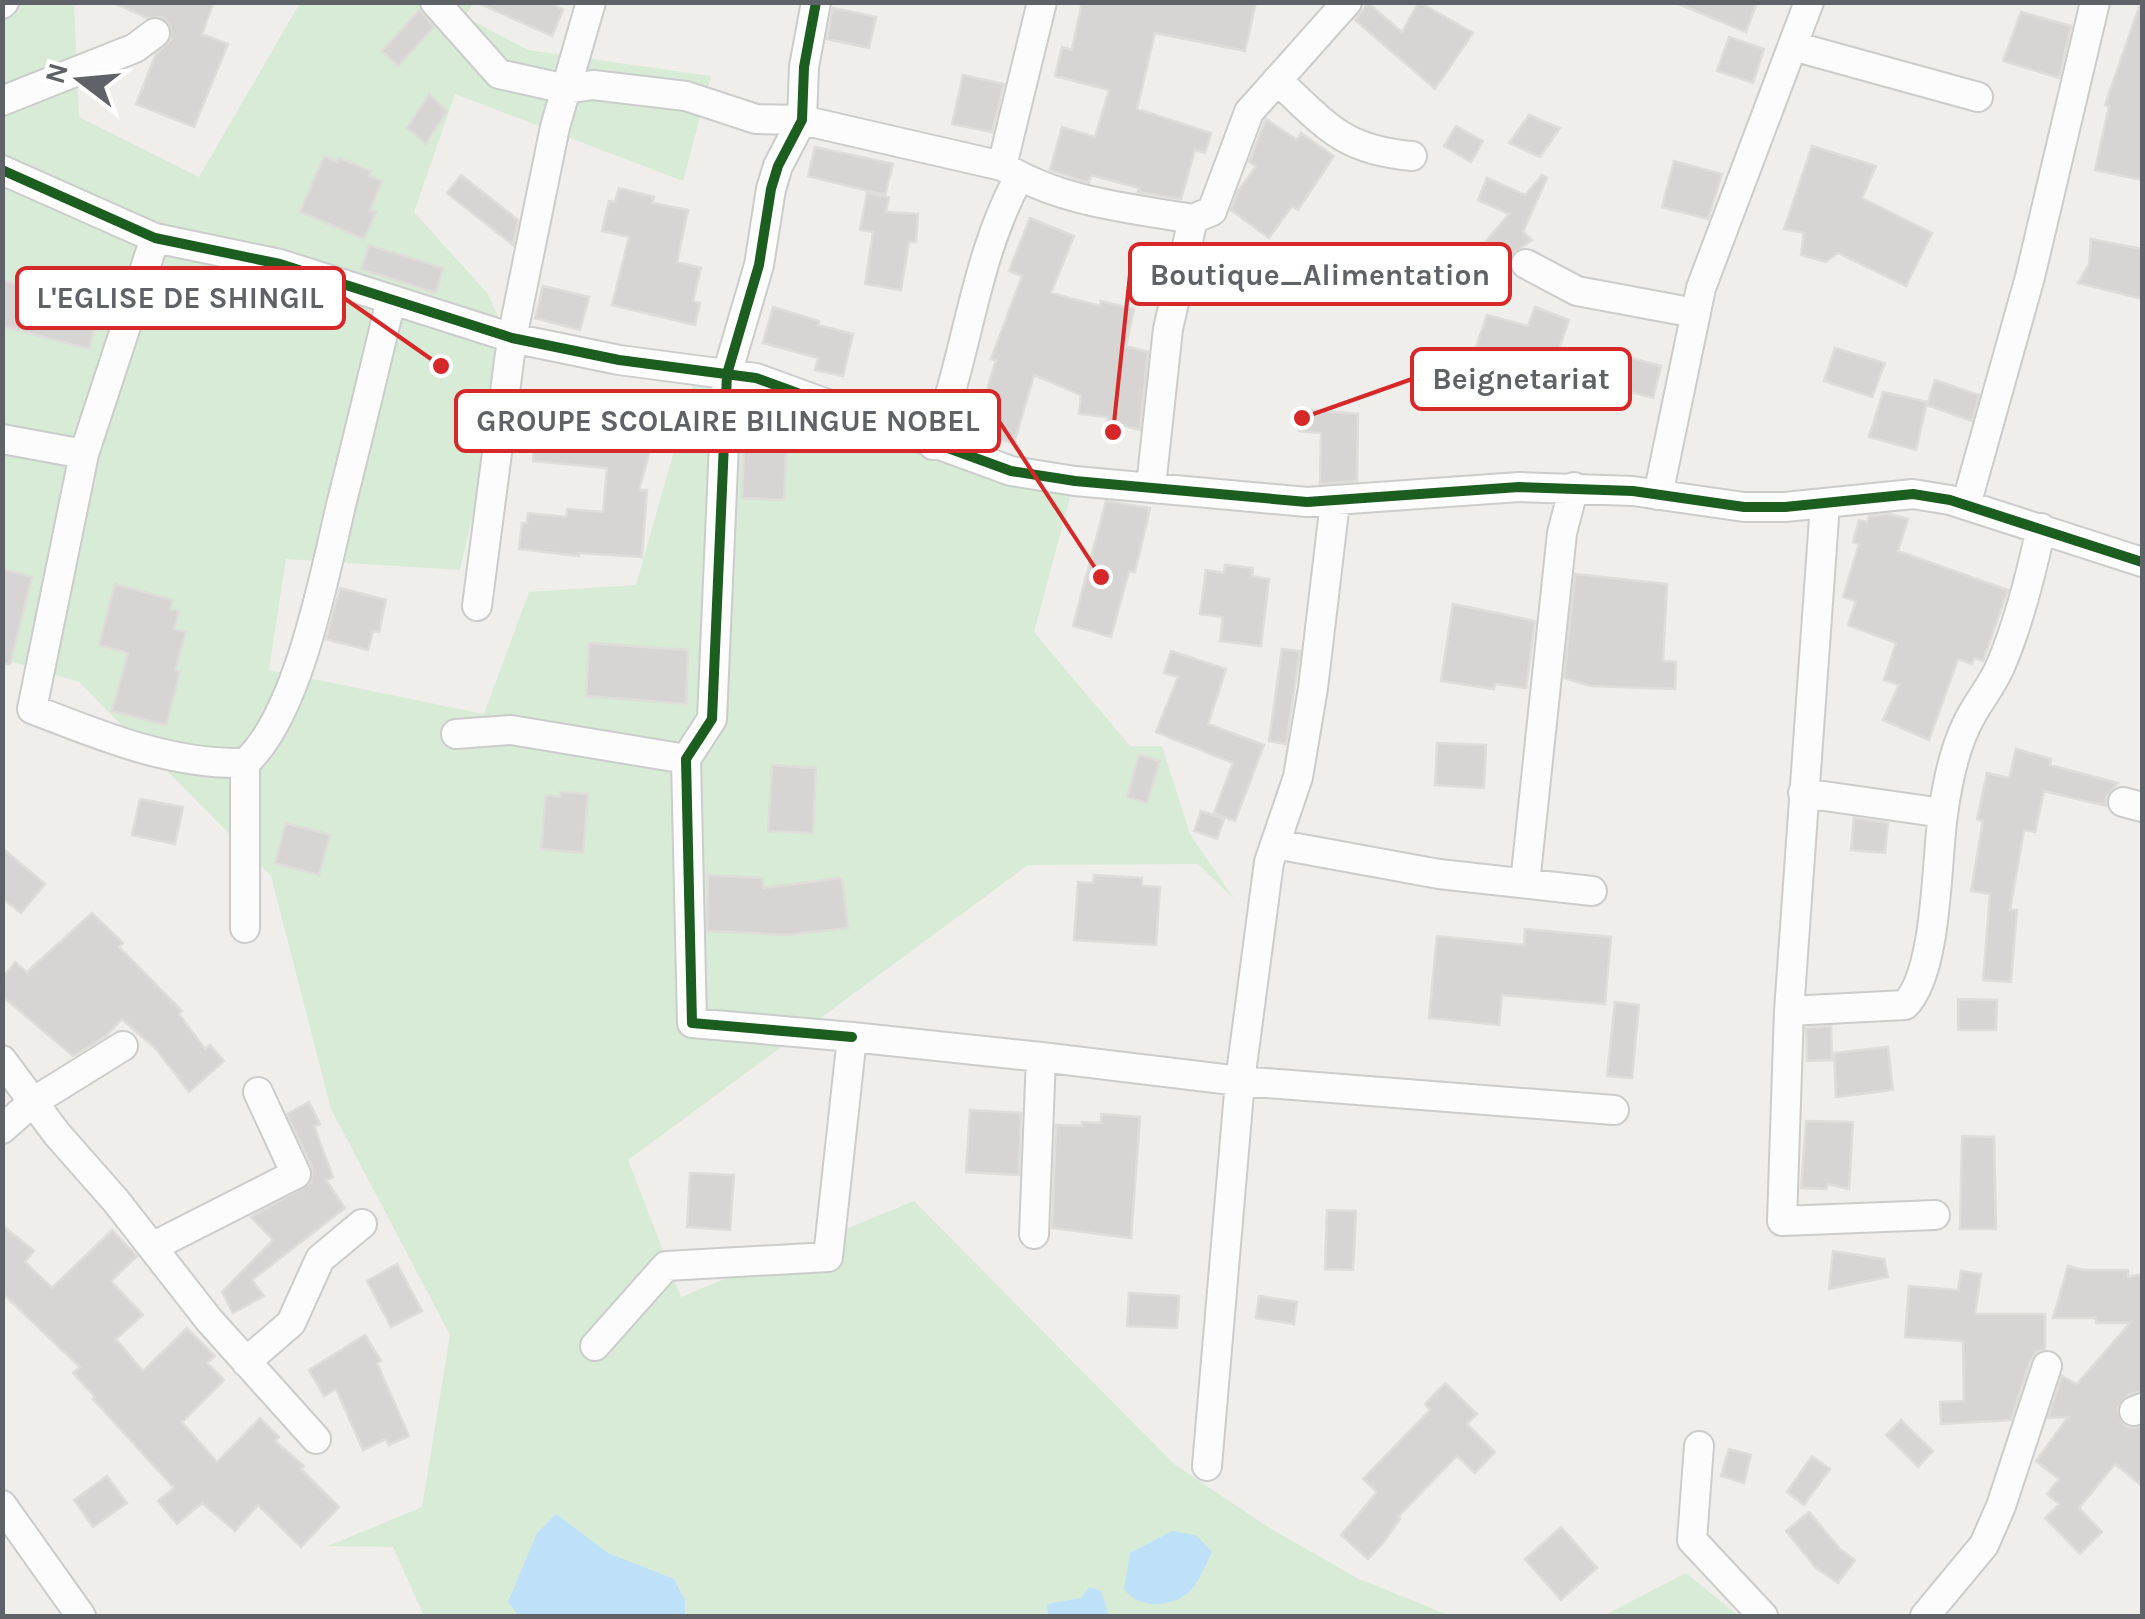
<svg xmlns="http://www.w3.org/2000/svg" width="2145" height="1619" font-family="Karla,sans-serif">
	<rect width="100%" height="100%" fill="#efeeea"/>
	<!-- green -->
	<path fill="#d8ebd6" d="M2,3H74L79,117L199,177L300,3H473L465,17L528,50L711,76L683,181L455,94L414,212L488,294L511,348L460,570L286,559L269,670L484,714L529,592L636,585L697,370L1074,483L1034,632L1130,746H1162L1190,834L1234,899L1198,864L1028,865L628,1160L681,1297L914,1201L1174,1464L1268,1527L1359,1579L1451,1616H424L393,1547L328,1546L422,1507L450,1335L331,1109L271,876L79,682L3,659Z
		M1686,1573L1739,1616H1603Z"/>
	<!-- water -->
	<path fill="#bfe0f9" d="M556,1514L608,1553L674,1579L685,1600V1616H519L508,1602L537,1533Z
		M1172,1531L1196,1535L1212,1552C1206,1563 1198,1585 1188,1593C1168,1608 1139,1609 1124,1589L1130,1553Z
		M1089,1587L1101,1591L1109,1616H1048L1047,1604L1081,1598Z"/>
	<!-- building -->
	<path fill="#d6d5d3" stroke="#deddd9" stroke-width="2.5" d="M112,2H214L202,34L228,44L194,127L136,104L156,54L171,39L169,23L161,17L147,18Z
		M476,2H549L563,10L552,36Z
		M1082,2H1256L1245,51L1155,33L1137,109L1211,133L1205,153L1195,150L1181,199L1138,192L1139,188L1091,175L1089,183L1050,170L1062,127L1095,137L1109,90L1055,76L1062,47L1072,50Z
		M1419,2L1473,33L1435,89L1355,20L1368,3L1402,32Z
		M1674,2H1757L1746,32Z
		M2139,7L2142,8V180L2095,170L2109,106L2105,105Z
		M833,8L876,17L869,48L827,39Z
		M420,9L434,27L398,66L382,51Z
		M2021,12L2071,26L2059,78L2003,61Z
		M1729,37L1764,49L1753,83L1717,71Z
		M963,75L1004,84L992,132L952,124Z
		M429,94L447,111L426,144L407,128Z
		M1529,115L1560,128L1540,157L1509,143Z
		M1266,119L1297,140L1301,133L1334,156L1298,210L1292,206L1269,238L1231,210L1238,191L1256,166L1249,162Z
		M1456,126L1483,141L1471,162L1444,146Z
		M1812,146L1876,166L1862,198L1932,233L1906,286L1838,253L1826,262L1801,255L1804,233L1784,229Z
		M815,147L893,164L885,195L808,176Z
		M324,156L337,162L339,158L371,171L369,176L382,181L370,210L376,212L364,239L300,212Z
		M1674,161L1722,174L1708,219L1662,207Z
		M461,175L518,220L513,245L447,193Z
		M1542,175L1547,178L1523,232L1532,240L1511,255L1508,271L1475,254L1509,214L1478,200L1487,178L1525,195Z
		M619,188L654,197L652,203L688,210L677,262L701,268L693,301L700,303L695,325L612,305L629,237L602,231L609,201L615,202Z
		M867,193L889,197L886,212L918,214L916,242H909L901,290L865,284L873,232L860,230Z
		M1030,218L1074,236L1051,293L1100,306L1101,301L1134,309L1126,346L1148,352L1140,430L1107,421L1108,417L1079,414L1081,395L1034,375L1014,443L974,432L996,360L991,359L1022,276L1009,271Z
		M2091,239L2142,249V299L2078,283L2089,264Z
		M369,245L443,268L436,293L361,269Z
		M2,280L101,307L89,349L2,326Z
		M543,286L589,297L580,330L535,318Z
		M773,307L819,321L818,325L853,334L843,376L815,370L818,358L763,343Z
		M1535,307L1569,320L1555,360L1529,350L1520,384L1468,370L1487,315L1528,326Z
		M1835,348L1885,363L1872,397L1824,381Z
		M1616,354L1661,366L1653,398L1608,386Z
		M1935,380L1979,395L1972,421L1927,405Z
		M1883,392L1927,402L1916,450L1869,437Z
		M1301,409L1358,414L1357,481L1320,484L1321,433L1299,431Z
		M577,415L654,436L639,490H647L642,557L579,553V556L519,549L522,523H527L528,513L566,517L567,509L603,512L607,468L533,461L536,426L575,430Z
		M745,429L787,430L784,500L742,498Z
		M1106,501L1150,508L1135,572L1129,571L1111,637L1073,626Z
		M1890,514L1908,519L1898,551L2008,590L1983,661L1974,658L1972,664L1958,659L1929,740L1883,720L1899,685L1884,680L1896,643L1848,625L1856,601L1843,597L1859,544L1853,542L1859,520L1867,522L1869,516Z
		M1225,565L1253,568L1252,576L1269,579L1261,646L1220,641L1223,617L1200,614L1206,570L1224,573Z
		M2,569L32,577L10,664H2Z
		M1575,574L1667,584L1663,661L1676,662L1675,689L1591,686L1564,678Z
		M115,584L173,600L170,609L179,611L174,629L186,632L175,670L180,672L166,725L112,711L128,653L99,645Z
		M340,588L386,600L379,632L373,631L368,650L326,639Z
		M1453,604L1535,621L1526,688L1495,684L1494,689L1441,681Z
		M589,643L688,650L686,704L586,696Z
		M1282,649L1300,651L1286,744L1269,741Z
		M1171,651L1226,669L1208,724L1264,745L1235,821L1214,813L1233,763L1156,732L1178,677L1164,673Z
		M1437,743L1486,745L1484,788L1435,785Z
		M2016,749L2051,759L2050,765L2118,783L2106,797V806L2044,791L2035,832L2024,830L2010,910H2017L2011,982L1983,980L1990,894L1971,891L1983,821L1977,819L1987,773L2009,778Z
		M1139,755L1160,761L1147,803L1127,797Z
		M772,765L816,768L813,833L768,831Z
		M560,792L588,794L583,853L541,849L546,795L560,797Z
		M140,799L183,807L175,844L132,835Z
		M1201,811L1224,819L1217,839L1194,831Z
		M1854,818L1888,823L1885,853L1851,850Z
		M286,823L330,835L319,875L275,863Z
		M2,848L45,884L21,913L2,898Z
		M708,875L763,878V888L842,878L848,928L787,935L707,931Z
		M1094,875L1142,878V886L1160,887L1156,945L1074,940L1078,882L1093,883Z
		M92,913L123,943L119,947L182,1011L179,1014L205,1049L210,1045L224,1061L189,1092L156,1049L122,1019L106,1036L73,1056L2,996V979L15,962L27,972Z
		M1525,929L1611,937L1605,1004L1502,995L1499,1025L1429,1018L1437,936L1524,945Z
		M1958,999L1997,1000L1996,1030H1958Z
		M1615,1002L1639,1005L1632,1078L1607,1076Z
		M1831,1026L1832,1060L1807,1061L1806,1028Z
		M1888,1047L1893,1090L1836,1097L1834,1053Z
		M309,1102L320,1124L314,1126L333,1177L326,1180L345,1208L252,1280L264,1296L233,1313L222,1292L273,1240L251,1217L311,1183L312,1167L287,1114Z
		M970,1110L1021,1113L1019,1175L966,1172Z
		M1101,1114L1140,1117L1131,1238L1052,1228L1056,1125L1082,1126V1122L1101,1123Z
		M1806,1121L1853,1122L1849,1189L1828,1184L1826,1189L1801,1188Z
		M1962,1136L1994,1137L1996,1229H1960Z
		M690,1173L734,1175L730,1230L687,1227Z
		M1327,1210L1356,1211L1353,1270L1325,1269Z
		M2,1225L34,1251L25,1262L52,1288L112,1230L137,1256L111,1281L143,1315L116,1339L143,1371L187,1328L215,1356L207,1363L224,1380L182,1422L217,1462L260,1418L279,1437L275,1441L304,1466L301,1469L339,1507L301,1547L258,1505L235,1531L202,1503L177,1524L158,1501L174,1488L93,1399L95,1397L73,1373L80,1367L2,1293Z
		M1833,1251L1884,1259L1888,1277L1829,1289Z
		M397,1264L422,1311L391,1327L367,1281Z
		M2068,1266L2083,1270H2128V1277L2142,1274V1391L2127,1395L2117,1409L2124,1425L2132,1428L2142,1426V1486L2115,1464L2079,1508L2102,1532L2080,1554L2045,1518L2059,1504L2047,1494L2059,1479L2036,1461L2068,1417L2048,1418L2062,1376L2077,1384L2130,1323H2096V1318H2053Z
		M1961,1271L1981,1274L1975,1314H2045V1349L2036,1352L2030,1361L2011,1420L1941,1424L1940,1402L1964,1401L1963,1341L1905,1337L1909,1286L1958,1290Z
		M1129,1293L1179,1296L1177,1328L1127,1326Z
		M1259,1296L1297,1302L1294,1324L1256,1318Z
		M365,1335L381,1361L377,1363L409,1436L389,1445L386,1439L363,1450L336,1389L324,1396L309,1370Z
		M1445,1383L1477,1414L1467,1424L1495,1452L1475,1473L1457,1456L1398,1517L1400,1519L1384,1542L1368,1559L1341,1535L1377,1492L1363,1479L1430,1410L1425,1404Z
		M1901,1420L1933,1451L1918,1467L1886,1435Z
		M1729,1449L1751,1455L1744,1483L1721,1476Z
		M1812,1456L1830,1469L1804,1505L1787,1492Z
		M107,1476L127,1503L93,1527L74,1500Z
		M1809,1512L1840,1549L1855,1560L1838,1583L1816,1568L1786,1531Z
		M1561,1527L1597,1568L1561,1600L1525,1559Z"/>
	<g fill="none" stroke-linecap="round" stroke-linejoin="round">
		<defs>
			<path id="minor" d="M435,2L499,74L566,89L593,85L686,96L756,119L802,120L1002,166C1059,202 1128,208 1193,219
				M816,2L804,67L802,120L778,166L771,189L759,265L727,374L712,719L686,759L692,1023L852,1037
				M2,4L4,2
				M1793,46L1978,97
				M1277,80C1326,125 1342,150 1412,156
				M2,101L135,48L155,33
				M1002,166L1042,2
				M2,170L155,238L280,264L512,338L619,360L756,378L1011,471L1075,481L1307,502L1519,487L1633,491L1744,507H1785L1913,494L1950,500L2142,562
				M155,238L84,454L32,709C101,736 171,765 245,763C299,715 325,572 342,501C359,434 375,367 391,300
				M1526,264L1577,291L1695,313
				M2,439L84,454
				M933,445C968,356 973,261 1019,177
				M1151,486L1168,329L1193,219L1212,211L1249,112L1347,2
				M1658,495L1701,288L1809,2
				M1825,504L1789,1011L1782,1221L1935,1215
				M1966,505L2030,277L2095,2
				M477,606L512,338L555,127L591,2
				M456,734L511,730L686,759
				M1803,793L1943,813
				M2123,802L2142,807
				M1275,844L1439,874L1592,891
				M1525,883L1562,533L1574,487
				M245,928V763
				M1789,1011L1905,1005C1938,972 1936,862 1943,814C1947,785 1953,753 1966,726C1975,705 1991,688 2000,667C2019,623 2031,575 2041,528
				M2,1060L57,1134L116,1201L209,1320L316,1439
				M2,1129L33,1102L123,1046
				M1034,1234L1041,1057L1240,1081L1614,1110
				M152,1247L296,1174L258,1092
				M595,1346L666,1266L828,1257L852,1037L1041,1057
				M246,1362L291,1323L320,1259L362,1224
				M2134,1411L2142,1408
				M1699,1446L1692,1540L1763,1616
				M1207,1466L1240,1081L1269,862L1298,777L1313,688L1335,502
				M2,1505L81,1616
				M1925,1616L1984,1545L2001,1506L2047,1366"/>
		</defs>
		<!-- minor casing -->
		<use href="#minor" stroke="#cbcccc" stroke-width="32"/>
		<!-- minor -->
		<use href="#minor" stroke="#fdfcfc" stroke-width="28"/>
		<defs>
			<path id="cycleway" d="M816,2L804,67L802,120L778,166L771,189L759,265L727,374L712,719L686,759L692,1023L852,1037
				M2,170L155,238L280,264L512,338L619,360L756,378L1011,471L1075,481L1307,502L1519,487L1633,491L1744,507H1785L1913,494L1950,500L2142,562"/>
		</defs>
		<!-- cycleway casing -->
		<use href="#cycleway" stroke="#fff" stroke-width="16"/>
		<!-- cycleway -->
		<use href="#cycleway" stroke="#1b5e20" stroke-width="10"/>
	</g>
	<!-- callouts -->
	<path fill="none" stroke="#d62828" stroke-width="4" d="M1113 432L1130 274M441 366L344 298M1302 418L1412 379M1101 577L999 421"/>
	<g fill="#d62828" stroke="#fff" stroke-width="4">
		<circle cx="1113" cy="432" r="10"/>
		<circle cx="441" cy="366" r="10"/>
		<circle cx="1302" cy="418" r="10"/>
		<circle cx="1101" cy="577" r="10"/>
	</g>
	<g fill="#fff" stroke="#d62828" stroke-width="4">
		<rect x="1130" y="244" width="380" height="60" rx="10"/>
		<rect x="17" y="268" width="327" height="60" rx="10"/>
		<rect x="1412" y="349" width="218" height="60" rx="10"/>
		<rect x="456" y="391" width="543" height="60" rx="10"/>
	</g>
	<g font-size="30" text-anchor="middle" font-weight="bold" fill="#5f6368">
		<text x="1320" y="285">Boutique_Alimentation</text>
		<text x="180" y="308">L'EGLISE DE SHINGIL</text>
		<text x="1521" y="389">Beignetariat</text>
		<text x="728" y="431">GROUPE SCOLAIRE BILINGUE NOBEL</text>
	</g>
	<!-- border -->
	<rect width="2145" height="1619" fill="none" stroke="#5f6368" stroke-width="10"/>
	<!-- north arrow -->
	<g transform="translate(80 80) rotate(286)" stroke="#ffffff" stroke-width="8" paint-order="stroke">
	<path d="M0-8L18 38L0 25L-18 38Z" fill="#5f6368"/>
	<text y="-15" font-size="28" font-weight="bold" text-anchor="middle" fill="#5f6368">N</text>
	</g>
</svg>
